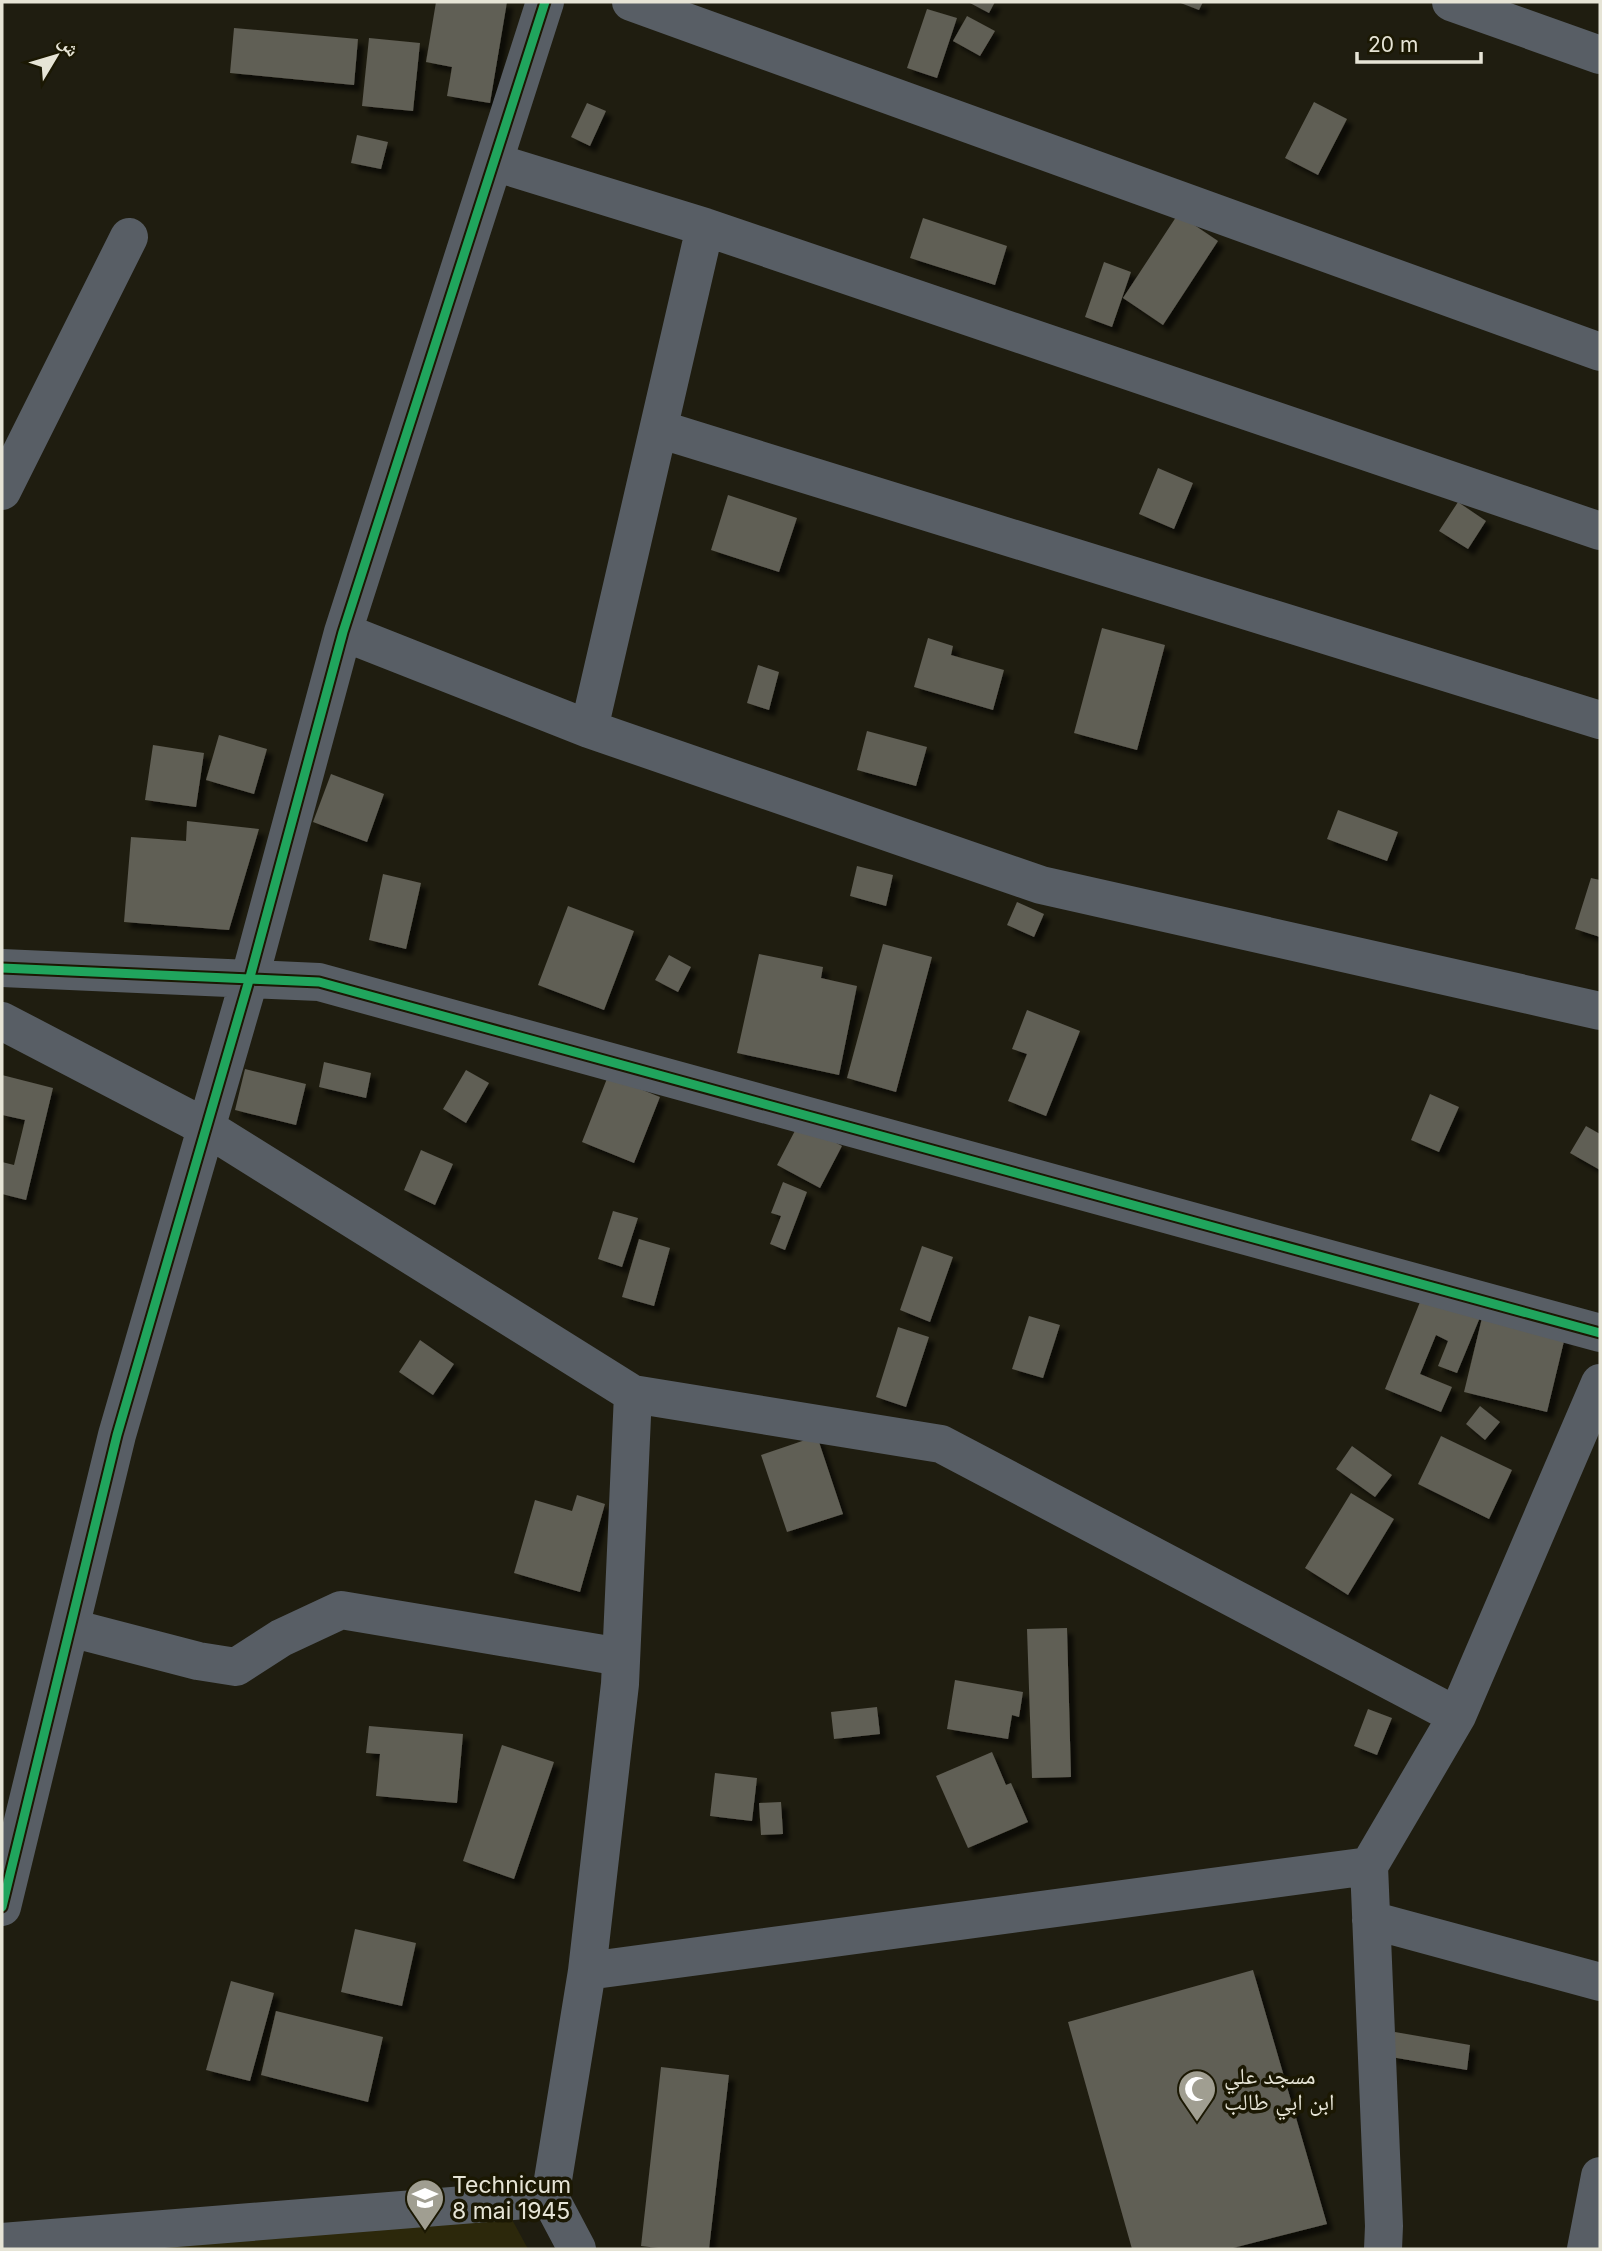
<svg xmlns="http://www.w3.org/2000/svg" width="1602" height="2251" font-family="Inter,'Noto Naskh Arabic',sans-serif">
	<defs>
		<filter id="shadow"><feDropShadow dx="6" dy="6" stdDeviation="2" flood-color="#0009"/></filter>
	</defs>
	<rect width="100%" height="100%" fill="#1f1d10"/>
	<!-- built -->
	<path fill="#2c280b" d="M509,2214L528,2249H152Z"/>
	<!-- building -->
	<path fill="#605e54" filter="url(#shadow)" d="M436,2H507L490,103L447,96L452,67L426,62Z
		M968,2H995L989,13Z
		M1178,2H1203L1199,10Z
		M927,9L957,18L937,78L907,68Z
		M967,16L995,31L980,56L953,41Z
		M234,28L358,39L354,85L230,73Z
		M369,38L420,43L413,111L362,106Z
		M1314,102L1347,119L1318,175L1285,158Z
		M587,103L606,111L590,146L571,137Z
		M357,135L388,142L381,169L351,163Z
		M1178,214L1218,241L1163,325L1123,298Z
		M923,218L1007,246L995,285L910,258Z
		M1104,262L1131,272L1112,327L1085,317Z
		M1158,468L1193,483L1174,529L1139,514Z
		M728,495L797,518L779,572L711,550Z
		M1458,502L1486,521L1468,549L1439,531Z
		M1102,628L1165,645L1137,750L1074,733Z
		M928,638L953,646L951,655L1004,670L993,710L914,687Z
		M758,665L779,672L769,710L747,703Z
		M867,731L927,747L916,786L857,770Z
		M219,735L267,749L254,794L206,780Z
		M153,745L204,753L196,807L145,800Z
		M331,774L384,794L367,842L313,822Z
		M1338,810L1398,832L1387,861L1327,839Z
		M187,821L259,829L229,930L124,922L131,837L186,841Z
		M857,866L893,875L886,906L850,896Z
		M383,874L421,883L406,949L369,940Z
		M1591,878L1600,880V937L1575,929Z
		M1017,902L1044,914L1034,937L1007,925Z
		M568,906L634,931L604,1010L538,985Z
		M883,944L932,957L896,1092L847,1078Z
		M759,954L823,967L821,978L857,986L839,1075L737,1053Z
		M669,955L691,967L678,992L655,980Z
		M1027,1010L1080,1031L1046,1116L1008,1101L1027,1054L1012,1049Z
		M324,1062L371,1073L366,1098L319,1087Z
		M245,1069L306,1084L296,1125L235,1110Z
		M466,1070L489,1083L466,1123L443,1109Z
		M2,1075L53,1088L26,1200L2,1194V1162L14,1165L25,1120L2,1115Z
		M608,1076L660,1097L634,1163L582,1142Z
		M1430,1094L1459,1107L1439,1152L1411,1140Z
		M799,1123L842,1146L820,1188L777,1165Z
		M1586,1126L1600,1134V1170L1570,1153Z
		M421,1150L453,1164L435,1205L404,1190Z
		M783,1182L807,1192L785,1250L770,1244L781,1216L771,1213Z
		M613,1211L638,1218L622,1267L598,1259Z
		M639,1239L670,1248L654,1306L622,1297Z
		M922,1246L953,1257L930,1322L900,1310Z
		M1424,1292L1481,1315L1457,1373L1438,1366L1448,1341L1436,1335L1420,1374L1452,1387L1441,1412L1385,1389Z
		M1029,1316L1060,1325L1043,1378L1012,1369Z
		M1482,1318L1565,1337L1547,1412L1464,1392Z
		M898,1327L929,1337L906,1407L876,1397Z
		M420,1340L454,1364L433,1395L399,1372Z
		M1480,1406L1500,1422L1485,1440L1466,1424Z
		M817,1436L843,1514L787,1532L761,1455Z
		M1441,1436L1512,1470L1489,1519L1418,1484Z
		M1352,1446L1392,1475L1375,1497L1336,1469Z
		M1351,1493L1394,1519L1348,1595L1305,1568Z
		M577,1495L605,1504L580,1592L514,1573L535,1500L572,1511Z
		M1067,1628L1071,1777L1032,1778L1027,1629Z
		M955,1680L1023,1692L1019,1717L1012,1715L1008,1739L947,1729Z
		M877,1707L880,1734L834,1739L831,1712Z
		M1368,1709L1392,1718L1377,1755L1354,1746Z
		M369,1726L463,1734L457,1803L376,1796L380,1754L366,1753Z
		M502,1745L554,1762L514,1879L463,1861Z
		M992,1752L1006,1785L1011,1783L1028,1822L968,1848L936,1776Z
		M715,1773L757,1778L752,1821L710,1816Z
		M781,1802L783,1834L761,1835L759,1803Z
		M355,1929L416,1943L402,2006L341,1992Z
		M1253,1970L1327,2224L1229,2249H1132L1068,2022Z
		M231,1981L274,1993L250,2081L206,2070Z
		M276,2011L383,2037L368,2102L261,2075Z
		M1395,2032L1470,2045L1467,2070L1391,2057Z
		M661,2067L729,2075L709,2249H667L641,2246Z"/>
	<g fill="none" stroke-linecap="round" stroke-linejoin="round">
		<!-- minor -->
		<path stroke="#585e65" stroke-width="38" d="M631,2L1600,352
			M1451,2L1600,55
			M494,162L705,227L1600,531
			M659,429L1600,720
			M2,491L129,237
			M343,632L589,729L1041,885L1600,1011
			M589,729L705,227
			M2,968L319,982L1600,1333
			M2,1021L207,1128L633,1394
			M71,1628L198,1661L236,1667L281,1638L341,1610L621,1657
			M2,1907L117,1435L250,977L343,632L545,2
			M1371,1920L1600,1982
			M587,1971L620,1684L633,1394L941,1444L1457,1716
			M2,2242L550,2198
			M577,2249L550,2198L587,1971L1369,1866
			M1383,2249L1384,2226L1369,1866L1457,1716L1600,1383
			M1586,2249L1600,2176"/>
		<defs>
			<path id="cycleway" d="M2,968L319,982L1600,1333
				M2,1907L117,1435L250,977L343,632L545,2"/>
		</defs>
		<!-- cycleway casing -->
		<use href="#cycleway" stroke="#1b1803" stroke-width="13"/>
		<!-- cycleway -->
		<use href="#cycleway" stroke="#20a55d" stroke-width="9"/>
	</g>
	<!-- icons -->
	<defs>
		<symbol id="mosque-pin" viewBox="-11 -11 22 30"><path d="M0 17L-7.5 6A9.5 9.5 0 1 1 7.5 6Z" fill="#a09e91" stroke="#1b1803"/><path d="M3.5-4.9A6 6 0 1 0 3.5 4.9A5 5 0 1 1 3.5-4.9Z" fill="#fff"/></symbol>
		<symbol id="school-pin" viewBox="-11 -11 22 30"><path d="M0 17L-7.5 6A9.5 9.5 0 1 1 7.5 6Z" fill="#a09e91" stroke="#1b1803"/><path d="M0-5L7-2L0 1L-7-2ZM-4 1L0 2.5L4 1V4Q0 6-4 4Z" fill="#fff"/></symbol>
	</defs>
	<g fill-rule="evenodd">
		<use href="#mosque-pin" x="1175" y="2067" width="44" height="60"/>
		<use href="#school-pin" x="403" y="2176" width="44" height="60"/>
	</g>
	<g text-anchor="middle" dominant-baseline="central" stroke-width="7" stroke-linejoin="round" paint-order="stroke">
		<!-- poi labels -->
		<g font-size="23" fill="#e6e4d6" stroke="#1b1803" text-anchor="start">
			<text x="1224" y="2076">مسجد علي<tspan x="1224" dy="26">ابن ابي طالب</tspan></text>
			<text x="452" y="2185">Technicum<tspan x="452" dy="26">8 mai 1945</tspan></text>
		</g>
	</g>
	<!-- border -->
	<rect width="1602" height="2251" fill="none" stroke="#e6e4d6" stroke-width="7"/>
	<!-- north arrow -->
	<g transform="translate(56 56) rotate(52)" stroke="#1b1803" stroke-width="5" paint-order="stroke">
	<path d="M0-5L12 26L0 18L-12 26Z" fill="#e6e4d6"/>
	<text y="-10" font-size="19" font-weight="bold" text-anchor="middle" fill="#e6e4d6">ش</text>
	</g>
	<!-- scale -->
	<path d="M1357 52v10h124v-10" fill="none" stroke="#e6e4d6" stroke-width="3.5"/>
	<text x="1368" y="52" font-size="21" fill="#e6e4d6" stroke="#1b1803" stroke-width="5" paint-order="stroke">20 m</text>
</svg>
